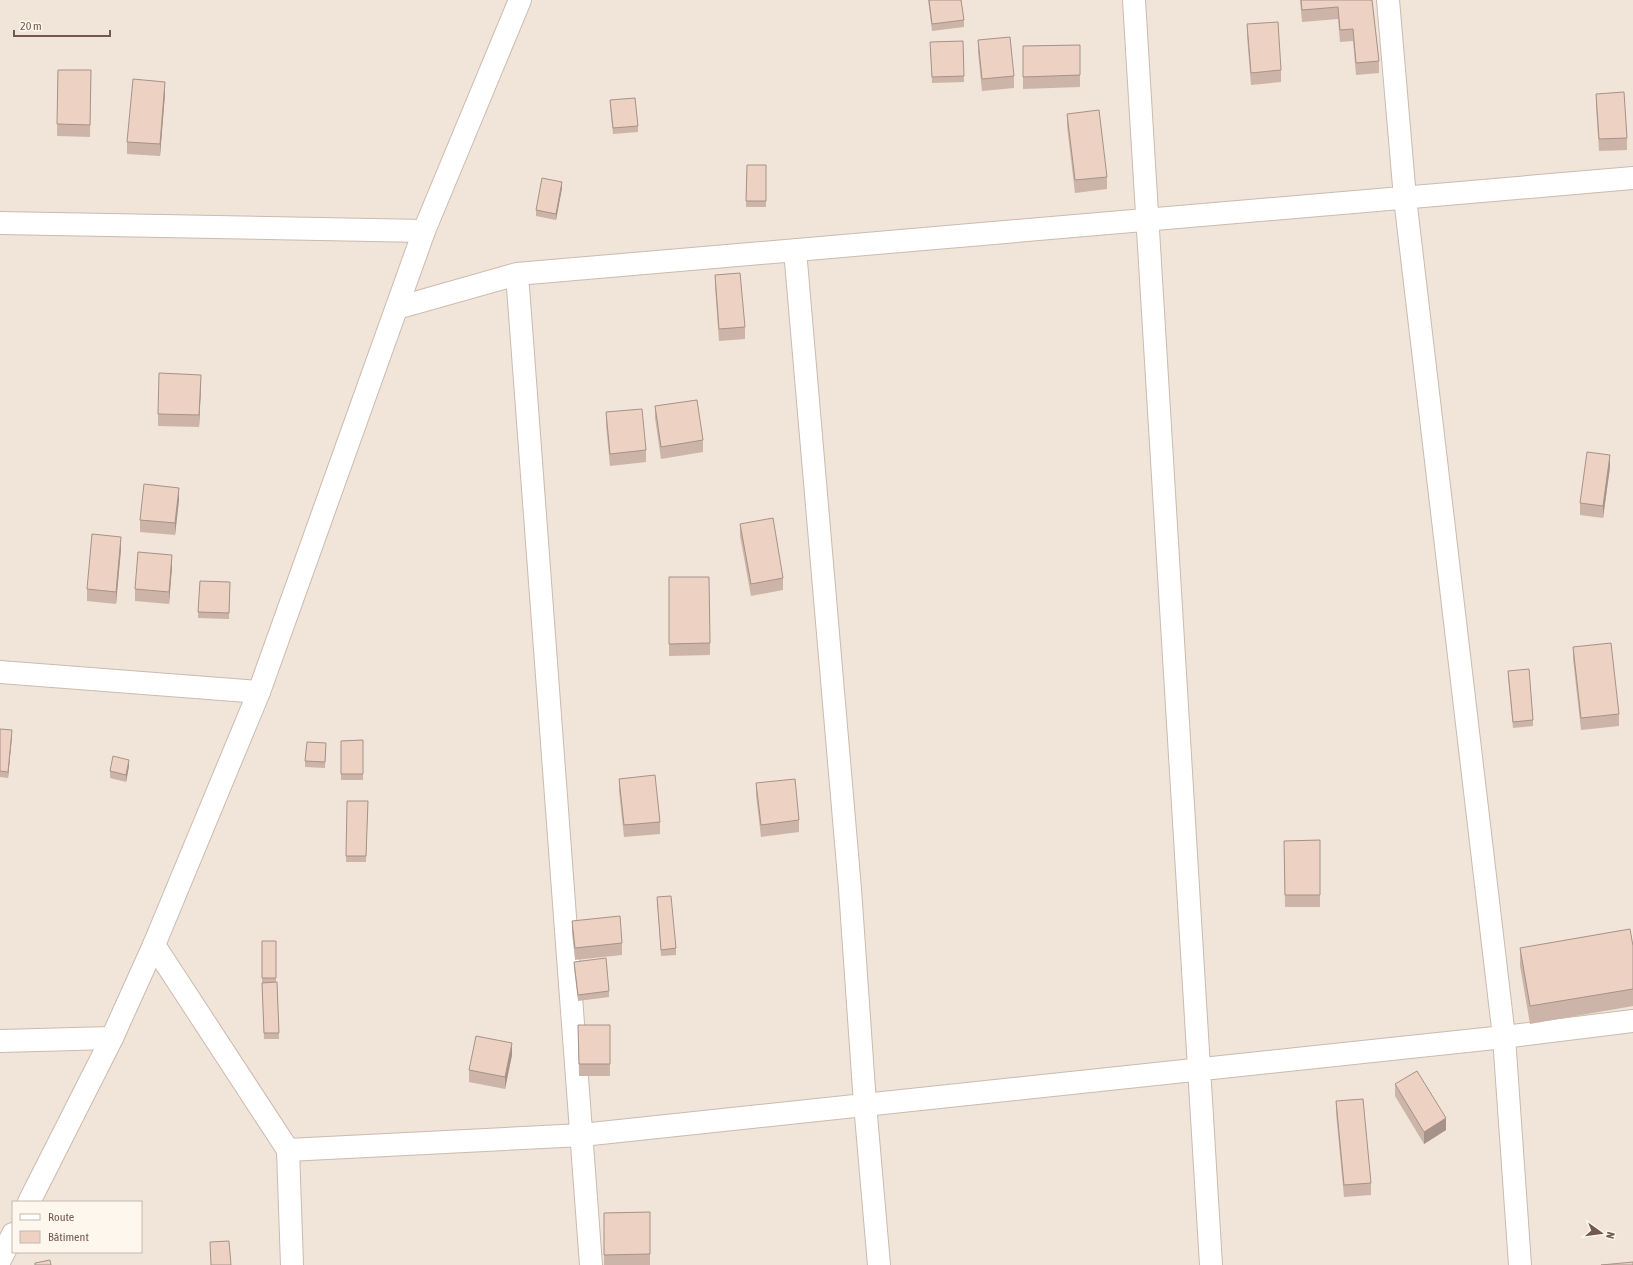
<svg xmlns="http://www.w3.org/2000/svg" width="1633" height="1265" font-family="'Asap Condensed',sans-serif">
	<rect width="100%" height="100%" fill="#faf2e8"/>
	<!-- residential -->
	<path fill="#f1e4d8" fill-rule="evenodd" d="M0,0H1633V1265H0ZM13,1202H141V1252H13Z"/>
	<g fill="none" stroke-linecap="round" stroke-linejoin="round">
		<defs>
			<path id="minor" d="M1134,0L1211,1265
				M1388,0L1405,198L1504,1037L1520,1265
				M0,223L424,231
				M795,250L850,889L865,1104L879,1265
				M517,274L591,1265
				M397,308L517,274L1633,178
				M0,672L259,692
				M154,945L288,1150L292,1265
				M0,1041L112,1038
				M288,1150L582,1135L1504,1037L1633,1021"/>
			<path id="tertiary" d="M29,1202L112,1038L154,945L259,692L424,231L520,0
				M0,1260L13,1234"/>
		</defs>
		<!-- minor casing -->
		<use href="#minor" stroke="#cbbaaf" stroke-width="24"/>
		<!-- tertiary casing -->
		<use href="#tertiary" stroke="#cbbaaf" stroke-width="24"/>
		<!-- minor -->
		<use href="#minor" stroke="#fff" stroke-width="22"/>
		<!-- tertiary -->
		<use href="#tertiary" stroke="#fff" stroke-width="22"/>
	</g>
	<!-- wall -->
	<path fill="#ccb4a8" d="M928,0H961L964,20V27L932,31Z
		M1300,0H1372L1379,61V73L1356,75L1353,41L1340,42L1338,19L1302,22Z
		M1247,24L1281,70V82L1251,85L1247,36Z
		M978,40L1014,76V88L982,91L978,52Z
		M963,41L964,82L932,83L930,42Z
		M1080,45V87L1023,89V46Z
		M58,70L91,82L90,137L57,136Z
		M165,94L160,156L127,154V142Z
		M1596,94L1627,138V150L1599,151L1596,106Z
		M610,100L638,126V132L613,134L610,106Z
		M1067,114L1107,177V189L1075,193L1067,126Z
		M747,165H766V207H746Z
		M562,188L556,220L536,216V210Z
		M715,275L745,327V339L719,341L715,287Z
		M201,387L199,427L158,426V414Z
		M655,406L703,440V452L661,459L655,418Z
		M606,412L646,450V462L610,466L606,425Z
		M1610,467L1603,518L1580,515V503Z
		M179,500L175,535L140,532V520Z
		M740,524L783,578V590L751,596L740,536Z
		M121,549L116,604L87,601V589Z
		M172,567L169,604L135,601V589Z
		M669,577L710,643V655L669,656Z
		M230,582L229,619L198,618V612Z
		M1573,647L1619,714V726L1581,730L1573,659Z
		M1508,671L1533,720V726L1513,728L1508,677Z
		M0,729L12,736L8,778L0,777Z
		M363,740V780H341V741Z
		M326,749L325,768L305,767V761Z
		M129,766L126,782L110,778V771Z
		M619,779L660,822V834L624,837L619,791Z
		M756,783L799,820V832L761,837L756,795Z
		M368,801L366,862H346V856Z
		M1320,840V907H1285L1284,841Z
		M657,897L676,948V955L661,956Z
		M572,921L622,943V955L575,960L572,933Z
		M262,941H276V982H277L279,1039H264L262,984Z
		M1633,946V1006L1530,1024L1520,966V948Z
		M574,962L609,991V997L578,1001L574,968Z
		M578,1025H610V1076H579Z
		M512,1055L505,1089L469,1082V1070Z
		M1395,1084L1446,1130L1424,1144L1395,1096Z
		M1336,1101L1371,1183V1195L1344,1197L1336,1113Z
		M650,1212V1265H604V1213Z"/>
	<!-- shaded-wall -->
	<path fill="#a69288" d="M165,82V94L160,156V144Z
		M562,182V188L556,220V214Z
		M201,375V387L199,427V415Z
		M1610,455V467L1603,518V506Z
		M179,488V500L175,535V523Z
		M121,537V549L116,604V592Z
		M172,555V567L169,604V592Z
		M12,730V736L8,778V772Z
		M129,760V766L126,782V775Z
		M512,1043V1055L505,1089V1077Z
		M1446,1118V1130L1424,1144V1132Z"/>
	<!-- building -->
	<path fill="#edd1c3" stroke="#a69288" d="M929,0H961L964,20L932,24Z
		M1301,0H1372L1379,61L1356,63L1353,29L1340,30L1338,7L1302,10Z
		M1278,22L1281,70L1251,73L1247,24Z
		M1010,37L1014,76L982,79L978,40Z
		M963,41L964,76L932,77L930,42Z
		M1080,45V75L1023,77V46Z
		M58,70H91L90,125L57,124Z
		M133,79L165,82L160,144L127,142Z
		M1624,92L1627,138L1599,139L1596,94Z
		M635,98L638,126L613,128L610,100Z
		M1099,110L1107,177L1075,180L1067,114Z
		M747,165H766V201H746Z
		M542,178L562,182L556,214L536,210Z
		M740,273L745,327L719,329L715,275Z
		M159,373L201,375L199,415L158,414Z
		M697,400L703,440L661,447L655,406Z
		M642,409L646,450L610,454L606,412Z
		M1587,452L1610,455L1603,506L1580,503Z
		M144,484L179,488L175,523L140,520Z
		M773,518L783,578L751,584L740,524Z
		M92,534L121,537L116,592L87,589Z
		M138,552L172,555L169,592L135,589Z
		M669,577H709L710,643L669,644Z
		M200,581L230,582L229,613L198,612Z
		M1611,643L1619,714L1581,718L1573,647Z
		M1529,669L1533,720L1513,722L1508,671Z
		M0,729L12,730L8,772L0,771Z
		M363,740V774H341V741Z
		M307,742L326,743L325,762L305,761Z
		M113,756L129,760L126,775L110,771Z
		M655,775L660,822L624,825L619,779Z
		M795,779L799,820L761,825L756,783Z
		M347,801H368L366,856H346Z
		M1320,840V895H1285L1284,841Z
		M671,896L676,948L661,950L657,897Z
		M620,916L622,943L575,948L572,921Z
		M1630,929L1633,946V989L1530,1006L1520,948Z
		M262,941H276V978H262Z
		M606,958L609,991L578,995L574,962Z
		M277,982L279,1033H264L262,983Z
		M578,1025H610V1064H579Z
		M476,1036L512,1043L505,1077L469,1070Z
		M1417,1071L1446,1118L1424,1132L1395,1084Z
		M1363,1099L1371,1183L1344,1185L1336,1101Z
		M650,1212V1254L604,1255V1213Z
		M229,1241L231,1265H211L210,1242Z
		M50,1260L51,1265H35V1263Z
		M1633,1262V1265H1601Z"/>
	<!-- legend -->
	<rect x="12" y="1201" width="130" height="52" fill="#fdf7ee" stroke="#c5b8ae"/>
	<rect x="20" y="1214" width="20" height="6" fill="#ffffff" stroke="#c5b8ae"/>
	<text x="48" y="1221" font-size="12" fill="#72594f">Route</text>
	<rect x="20" y="1231" width="20" height="12" fill="#edd1c3" stroke="#c5b8ae"/>
	<text x="48" y="1241" font-size="12" fill="#72594f">Bâtiment</text>
	<!-- north arrow -->
	<g transform="translate(1601 1233) rotate(104)" stroke="#fdf7ee" stroke-width="3" paint-order="stroke">
	<path d="M0-3L7 15L0 10L-7 15Z" fill="#72594f"/>
	<text y="-6" font-size="11" font-weight="bold" text-anchor="middle" fill="#72594f">N</text>
	</g>
	<!-- scale -->
	<path d="M14 30v6h96v-6" fill="none" stroke="#72594f" stroke-width="2"/>
	<text x="20" y="30" font-size="12" fill="#72594f" stroke="#fdf7ee" stroke-width="3" paint-order="stroke">20 m</text>
</svg>
